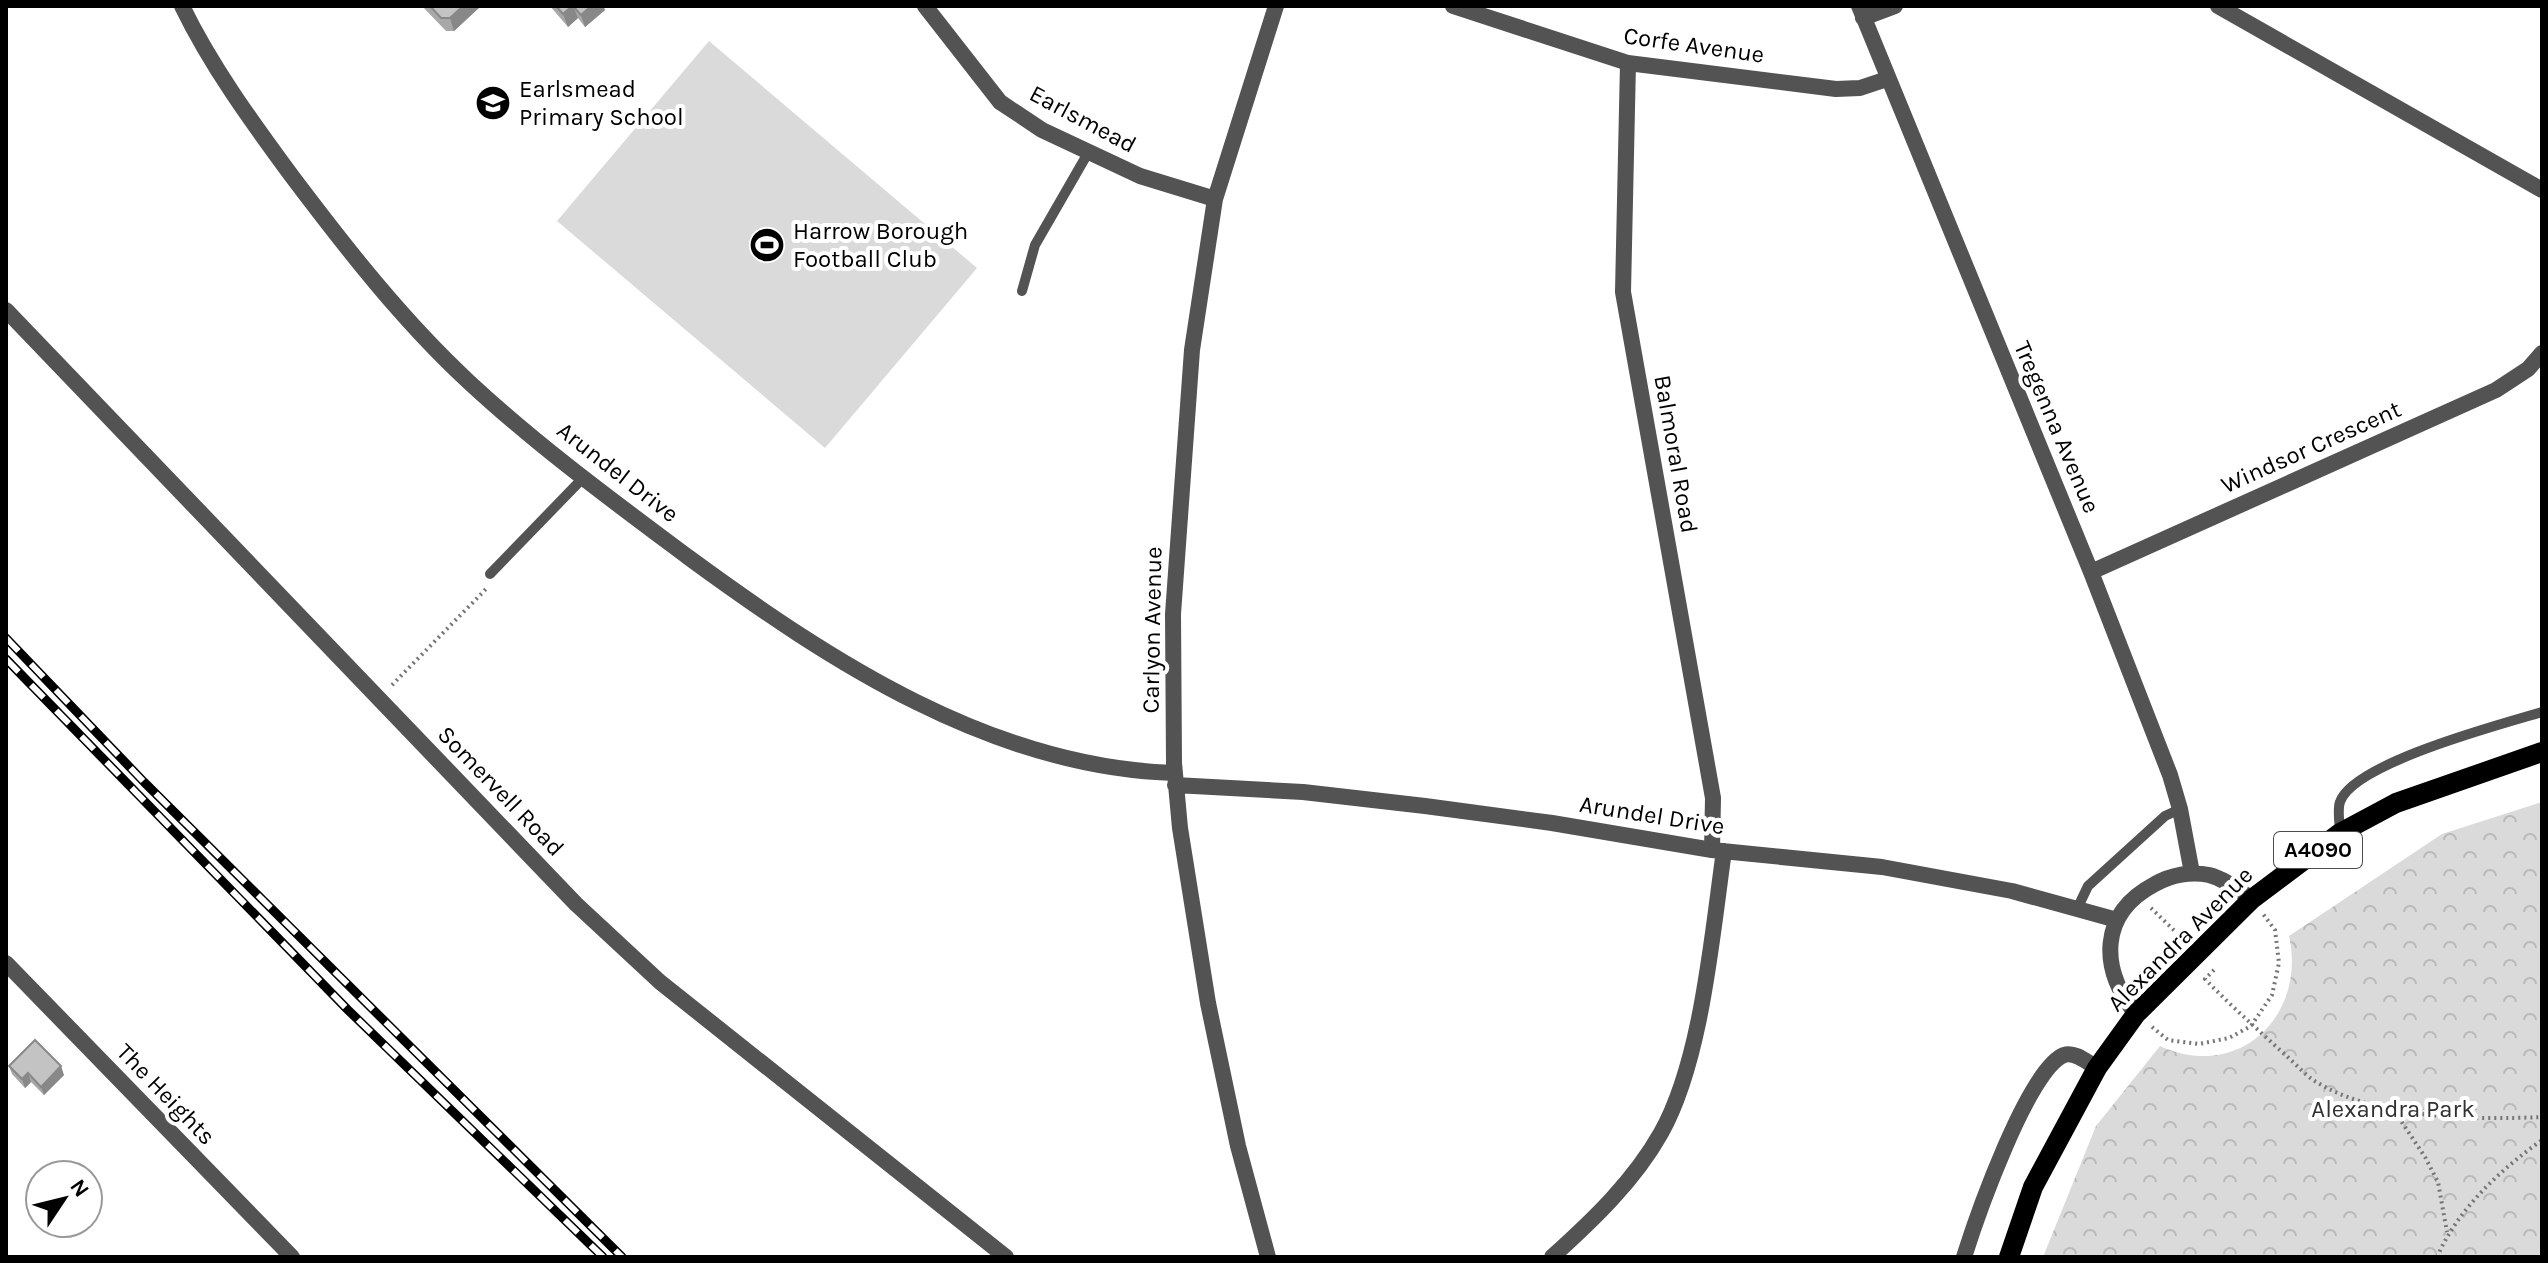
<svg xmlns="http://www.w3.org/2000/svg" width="2548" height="1263" font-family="Karla,sans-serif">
	<defs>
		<pattern id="park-crowns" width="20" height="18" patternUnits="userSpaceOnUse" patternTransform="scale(2)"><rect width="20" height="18" fill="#dadada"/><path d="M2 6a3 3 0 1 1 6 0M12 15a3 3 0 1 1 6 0" fill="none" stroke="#b9b9b9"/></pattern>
	</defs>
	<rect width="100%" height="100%" fill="#fff"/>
	<!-- park -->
	<path fill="url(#park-crowns)" d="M2542,802V1257H2043L2096,1126L2160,1046C2238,1082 2307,1016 2289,936L2442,834Z"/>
	<!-- pitch -->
	<path fill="#dadada" d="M709,41L977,268L825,448L557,221Z"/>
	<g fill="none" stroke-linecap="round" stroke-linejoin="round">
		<!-- path -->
		<path stroke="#757575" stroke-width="4" stroke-dasharray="2 4" stroke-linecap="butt" d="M392,685L487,588
			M2151,908L2185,941
			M2214,970L2205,979C2229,1004 2255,1027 2281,1051C2292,1060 2302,1072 2313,1080C2374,1119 2472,1120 2542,1117
			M2152,1027L2168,1040L2199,1044L2229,1038L2251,1026L2272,995L2279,963L2275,930L2263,914
			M2395,1112L2425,1157L2438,1182L2447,1232
			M2437,1257C2458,1209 2500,1170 2542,1140"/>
		<!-- lane -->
		<path stroke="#535353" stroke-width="10" d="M1022,291L1035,245L1088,153
			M490,574L582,479
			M2340,833C2340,824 2337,810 2340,802C2353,763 2502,724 2542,712
			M2077,909L2088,886L2165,816L2180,809"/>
		<!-- street -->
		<path stroke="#535353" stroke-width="16" d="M182,6C211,66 252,122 291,175C346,248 403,321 469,382C538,446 613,501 688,557C830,661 993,768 1175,773
			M925,6L1000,102L1042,130L1140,176L1215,199
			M1453,6L1628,63L1836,89L1860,88L1887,79
			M1859,6L2091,572L2170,775L2180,809L2192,873
			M2218,6L2542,190
			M1863,18L1895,6
			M1628,63L1623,292L1713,798L1712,850
			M6,310L576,904L660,982L1006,1257
			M2091,572L2496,390L2528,369L2542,353
			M1175,785L1303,792L1425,806L1552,823L1712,850L1882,867L2012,891L2117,920
			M6,963L292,1257
			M2136,1014C2100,969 2098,914 2155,884C2171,875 2191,871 2209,875C2225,879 2238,890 2252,899
			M1268,1257L1238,1146L1208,1003L1180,828L1174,763L1173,614L1192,350L1215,199L1276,6
			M1552,1257C1593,1220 1634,1181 1661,1133C1702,1060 1712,934 1724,851
			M1964,1257C1976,1219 2028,1069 2064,1055C2075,1051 2088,1063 2097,1068"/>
		<!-- primary -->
		<path stroke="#000" stroke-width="20" d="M2009,1257L2033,1187L2097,1068L2136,1014L2252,899L2340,833L2396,803L2542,752"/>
		<defs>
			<path id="rail" d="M6,638L144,782L622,1257
				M6,659L348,1010L603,1257"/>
		</defs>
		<!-- rail casing -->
		<use href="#rail" stroke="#000" stroke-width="9"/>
		<!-- rail -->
		<use href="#rail" stroke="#fff" stroke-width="6" stroke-dasharray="18" stroke-linecap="butt"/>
	</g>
	<!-- wall -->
	<path fill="#a8a8a8" d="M422,6H481L454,31H446Z
		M550,6H603L605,10L585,27L578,18L568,27Z
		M9,1066L64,1075L44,1095L31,1082L25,1088L12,1074Z"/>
	<!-- shaded-wall -->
	<path fill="#888" d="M463,6H481L454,31L450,18Z
		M573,6L578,18L568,27L563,14Z
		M591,6H603L605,10L585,27L581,15Z
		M61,1066L64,1075L44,1095L41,1087Z
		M28,1073L31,1082L25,1088L22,1079Z"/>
	<!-- building -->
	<path fill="#c3c3c3" stroke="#888" stroke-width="2" d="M430,6H463L450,18H441Z
		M556,6H572L563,14Z
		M573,6H591L581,15Z
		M35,1040L61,1066L41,1087L28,1073L22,1079L9,1066Z"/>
	<!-- icons -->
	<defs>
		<symbol id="school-disc" viewBox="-11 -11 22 22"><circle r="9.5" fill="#000" stroke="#fff"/><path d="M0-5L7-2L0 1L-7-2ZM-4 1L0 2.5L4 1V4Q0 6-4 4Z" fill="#fff"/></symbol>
		<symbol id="stadium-disc" viewBox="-11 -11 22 22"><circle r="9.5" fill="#000" stroke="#fff"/><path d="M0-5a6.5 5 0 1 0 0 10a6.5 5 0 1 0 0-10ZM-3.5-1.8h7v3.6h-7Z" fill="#fff"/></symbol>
	</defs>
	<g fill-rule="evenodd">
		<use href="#school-disc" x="473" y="83" width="40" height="40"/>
		<use href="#stadium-disc" x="747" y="225" width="40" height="40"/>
	</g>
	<g text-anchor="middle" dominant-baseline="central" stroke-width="8" stroke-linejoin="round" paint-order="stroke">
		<!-- shield labels -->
		<rect fill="#fff" stroke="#4c4c4c" stroke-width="2" x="2274" y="832" width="88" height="36" rx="6"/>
		<g font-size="22" font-weight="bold" fill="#000">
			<text x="2318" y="850">A4090</text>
		</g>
		<!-- street labels -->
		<g font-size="24" fill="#000" stroke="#fff">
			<text transform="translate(1694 45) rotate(8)">Corfe Avenue</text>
			<text transform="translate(1083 119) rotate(28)">Earlsmead</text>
			<text transform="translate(2057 427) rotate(67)">Tregenna Avenue</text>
			<text transform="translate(2311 447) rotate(-24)">Windsor Crescent</text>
			<text transform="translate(1676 454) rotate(80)">Balmoral Road</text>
			<text transform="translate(618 472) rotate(38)">Arundel Drive</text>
			<text transform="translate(1152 630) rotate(-89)">Carlyon Avenue</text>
			<text transform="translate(501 791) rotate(46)">Somervell Road</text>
			<text transform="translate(1652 815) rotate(9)">Arundel Drive</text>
			<text transform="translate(2180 939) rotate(-45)">Alexandra Avenue</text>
			<text transform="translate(166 1094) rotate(46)">The Heights</text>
		</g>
		<!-- poi labels -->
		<g font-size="24" fill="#000" stroke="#fff" text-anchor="start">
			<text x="519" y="89">Earlsmead<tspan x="519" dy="28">Primary School</tspan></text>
			<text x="793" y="231">Harrow Borough<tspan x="793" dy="28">Football Club</tspan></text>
		</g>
		<!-- park labels -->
		<g font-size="24" fill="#313131" stroke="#fff">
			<text x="2393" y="1109">Alexandra Park</text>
		</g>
	</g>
	<!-- border -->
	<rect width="2548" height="1263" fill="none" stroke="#000000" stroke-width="16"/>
	<!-- north arrow -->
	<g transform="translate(64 1199) rotate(55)"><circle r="38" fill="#ffffff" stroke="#999999" stroke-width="2"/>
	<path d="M0-6L14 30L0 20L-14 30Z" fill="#000000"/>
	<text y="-12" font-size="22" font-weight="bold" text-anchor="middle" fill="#000000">N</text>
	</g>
</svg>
